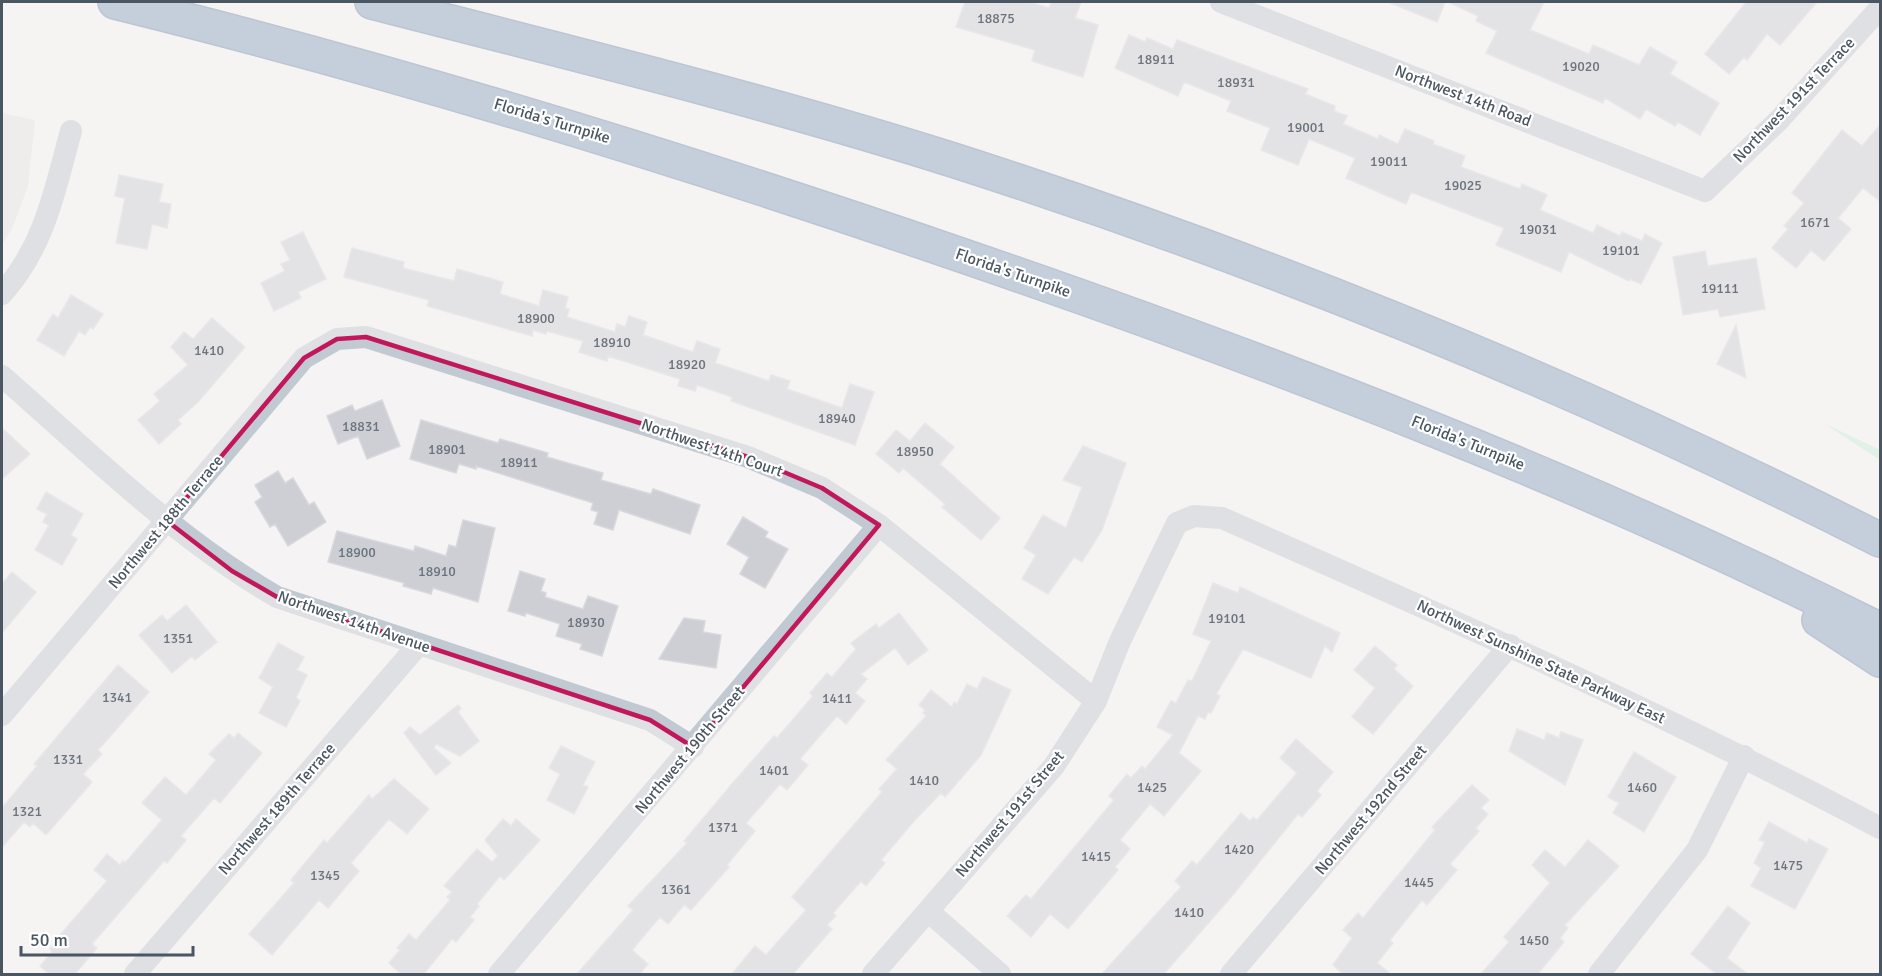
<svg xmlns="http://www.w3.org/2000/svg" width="1882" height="976" font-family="Signika,sans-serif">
	<rect width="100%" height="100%" fill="#f5f3f3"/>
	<!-- education -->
	<path fill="#e6e4e5" d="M2,113L35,120L28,186L12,229L2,244Z"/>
	<!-- green -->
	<path fill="#c3f1d5" d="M1825,424L1880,450V460Z"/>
	<!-- building -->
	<path fill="#cdcfd5" stroke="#d7d9de" stroke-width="1.5" d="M965,2H1029L1049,8L1051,2H1081L1075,18L1098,25L1083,77L1032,61L1035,50L956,27Z
		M1388,2H1445L1437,22Z
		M1448,2H1544L1530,30L1589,54L1593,45L1639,65L1650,47L1677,62L1670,74L1719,103L1700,135L1678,122L1675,126L1646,109L1640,119L1605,98L1603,103L1486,53L1497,31L1476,21L1478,16Z
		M1746,2H1817L1780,45L1767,34L1747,60L1744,57L1729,74L1705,54Z
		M1129,35L1145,42L1147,38L1173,49L1177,40L1308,89L1305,94L1335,106L1334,111L1347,116L1343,124L1378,139L1379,135L1398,144L1405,129L1434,141L1433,144L1465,156L1461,167L1520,189L1522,184L1547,195L1540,210L1593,233L1597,225L1620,236L1622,232L1642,241L1645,234L1662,243L1641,284L1630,279L1629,281L1569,252L1561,272L1496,245L1504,228L1411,192L1406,204L1346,178L1355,158L1309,139L1298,165L1261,150L1270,128L1227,111L1231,101L1184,82L1178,96L1115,68Z
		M1881,124V202L1863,188L1838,218L1851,229L1824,261L1811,250L1796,268L1772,248L1788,229L1784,226L1804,203L1792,193L1842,130L1862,146Z
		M119,175L163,184L159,202L171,204L167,228L152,224L147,249L116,243L125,198L115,196Z
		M303,232L326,279L298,292L301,298L274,311L261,283L285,271L281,264L290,260L281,242Z
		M352,248L404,262L403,268L454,281L457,269L503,282L500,294L539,306L543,290L568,297L565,308L569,309L567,317L615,332L617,324L625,327L629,316L647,322L643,335L693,352L697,341L720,349L715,363L769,381L771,375L790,381L787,389L842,408L850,384L874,392L855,445L731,401L732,397L697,385L695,391L678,386L680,379L608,356L607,361L579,352L583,341L547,331L546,334L533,330L532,336L427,306L429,300L344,277Z
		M1705,251L1708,266L1756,258L1765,309L1720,317L1718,309L1683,315L1673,257Z
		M71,295L103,314L93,329L90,327L85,335L79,331L64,356L37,340L53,314L58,318Z
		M212,318L245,347L198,402L178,420L181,424L159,444L138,420L160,401L154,394L188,365L171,347L184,332L193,339Z
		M1736,325L1746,378L1717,364Z
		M382,400L400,446L367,459L358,436L338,444L327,416L352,405L355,411Z
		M421,420L498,443L500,439L548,453L547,457L603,473L601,480L651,494L653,489L700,505L690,534L619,510L613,530L594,524L598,512L591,510L593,503L476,466V469L459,464L456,473L410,459Z
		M925,423L954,447L940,464L1000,518L981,540L942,507L945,504L903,468L899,473L876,454L896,430L910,441Z
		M2,428L30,454L2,479Z
		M1083,446L1126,463L1102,530L1082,562L1074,557L1048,594L1022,579L1036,555L1024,548L1043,515L1066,528L1082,487L1063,480Z
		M278,471L285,483L293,478L309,505L314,502L326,522L288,546L275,524L270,527L255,502L262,497L255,485Z
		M46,492L83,514L71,535L77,539L62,565L35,550L49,525L43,522L47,514L37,509Z
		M743,517L768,532L765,537L788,549L765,588L740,574L749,557L727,544Z
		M463,520L495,528L478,602L433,588L431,594L403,586L404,583L328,562L337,531L414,551L415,546L446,556L449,545L456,547Z
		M520,571L545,579L541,591L546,593L545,597L583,609L588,596L618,606L602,656L580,649L582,644L556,636L560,624L526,613L525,616L508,611Z
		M12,572L36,592L2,633V584Z
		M1213,583L1238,593L1240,587L1340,633L1332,652L1325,646L1311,678L1243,649L1216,694L1220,696L1211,713L1208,712L1205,719L1198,716L1179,753L1201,771L1164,816L1150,804L1120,840L1130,849L1115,867L1118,870L1068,929L1050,914L1031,937L1007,916L1026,895L1031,899L1114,800L1109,796L1127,774L1131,778L1142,766L1145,769L1173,735L1157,727L1171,701L1176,703L1188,680L1192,681L1211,641L1193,634Z
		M186,605L217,642L195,660L192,656L172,673L139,635L162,615L167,621Z
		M899,613L928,650L908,665L895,648L861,674L867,679L855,693L865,701L846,724L837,716L800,759L808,765L787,790L780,784L746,823L755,831L727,865L729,867L691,910L684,905L668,924L660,917L632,950L648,964L639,975H576L633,910L628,906L687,843L684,841L731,785L774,736L777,738L813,696L810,693L827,673L832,677L856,649L851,643L876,624L879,628Z
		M684,618L705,621L703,632L721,635L716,668L659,659Z
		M278,643L304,657L297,670L307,675L296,698L300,701L286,727L259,713L273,687L259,678Z
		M1375,646L1397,665L1394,669L1413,686L1373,734L1352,717L1375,688L1354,670Z
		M118,665L149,692L98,750L102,754L83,774L92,782L46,835L33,823L30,827L24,822L2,847V808L37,766L34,764Z
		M983,677L1011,690L981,755L945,797L941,793L915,820L881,860L885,863L866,886L861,881L833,913L836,916L827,925L832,929L792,975H731L755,946L766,955L806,910L792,897L882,792L879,789L897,769L886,760L926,716L923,713L925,710L919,705L931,690L952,707L954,702L957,704L967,684L977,689Z
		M458,705L461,708L458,712L479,741L460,756L436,744L434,748L451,763L436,775L404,733L410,727L420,735Z
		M1517,729L1544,740L1547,733L1559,738L1561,732L1583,740L1565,785L1509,751Z
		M238,733L262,753L220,803L214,798L181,836L186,840L167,863L164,861L92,944L97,948L74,975H50L40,966L52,952L50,949L60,935L107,881L94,870L107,854L120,865L123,861L125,863L162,820L142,803L165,777L186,795L216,760L209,754L229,734L234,738Z
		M1296,739L1333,772L1317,791L1321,795L1302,817L1298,814L1232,896L1163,975H1101L1181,887L1175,881L1192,861L1197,865L1241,813L1250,821L1253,817L1257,820L1297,773L1280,758Z
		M561,746L595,762L583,785L588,787L574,814L547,800L560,774L549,768Z
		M1634,752L1676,777L1644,832L1613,813L1619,803L1608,797Z
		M394,779L429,809L407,834L389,819L351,863L359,871L328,908L319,900L272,955L249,934L294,883L291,880L324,840L327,843L369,795L372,799Z
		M1472,785L1489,800L1481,808L1488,814L1476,828L1479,831L1450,864L1457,870L1427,905L1422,900L1390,940L1393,943L1377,963L1392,975H1344L1333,965L1352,938L1343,930L1358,913L1363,918L1435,830L1432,827Z
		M503,819L511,826L516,819L540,840L504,880L500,876L477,904L479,906L470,917L474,920L456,942L452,939L423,975H402L389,963L400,950L397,948L409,934L416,940L450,900L447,897L452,892L444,886L477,849L492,862L498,856L485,840Z
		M1769,822L1807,843L1809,839L1828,849L1795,909L1751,886L1761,868L1754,863L1765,842L1759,840Z
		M1588,840L1619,866L1565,925L1568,928L1560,938L1564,942L1537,975H1480L1509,942L1504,937L1550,883L1532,865L1545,850L1565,867Z
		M1728,906L1750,923L1727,958L1749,975H1718L1691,954Z"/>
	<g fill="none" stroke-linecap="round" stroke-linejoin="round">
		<defs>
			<path id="highway" d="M115,2C400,72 678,158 955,253C1271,361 1582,480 1880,630
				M372,2C567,52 763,100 956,161C1274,263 1583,389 1880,540
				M1819,620L1880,660"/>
		</defs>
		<!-- highway casing -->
		<use href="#highway" stroke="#7690ad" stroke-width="36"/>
		<!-- street -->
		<path stroke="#c1cad2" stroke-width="22" d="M1221,2L1705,191L1780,119L1880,8
			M2,294C45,245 54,193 71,131
			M2,376C90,453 175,538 277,597L650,720L693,747
			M2,715L304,358L337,339L366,337L748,457L822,488L879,525L1096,701
			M928,911L1000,974
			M135,974L419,644
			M499,974L879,525
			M873,974L1054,766L1096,701L1120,641L1177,523L1194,516L1222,518C1444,616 1666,714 1880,828
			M1231,974L1510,645
			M1599,974L1697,850L1744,756"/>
		<!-- highway -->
		<use href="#highway" stroke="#8ba5c1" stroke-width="33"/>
	</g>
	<!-- marked area -->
	<path d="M0 0H1882V976H0ZM366,337L748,457L822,488L879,525L693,747L650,720L277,597L232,571L167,521L304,358L337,339Z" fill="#f5f3f3" fill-opacity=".55" fill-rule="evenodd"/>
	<path fill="none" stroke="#c2185b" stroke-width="4.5" stroke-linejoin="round" d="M366,337L748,457L822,488L879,525L693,747L650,720L277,597L232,571L167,521L304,358L337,339Z"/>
	<g text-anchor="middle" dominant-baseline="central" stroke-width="4.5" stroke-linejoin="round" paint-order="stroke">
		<!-- number labels -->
		<g font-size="14" fill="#6b747e">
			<text x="996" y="18">18875</text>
			<text x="1156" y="59">18911</text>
			<text x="1581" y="66">19020</text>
			<text x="1236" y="82">18931</text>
			<text x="1306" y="127">19001</text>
			<text x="1389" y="161">19011</text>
			<text x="1463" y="185">19025</text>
			<text x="1815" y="222">1671</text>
			<text x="1538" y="229">19031</text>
			<text x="1621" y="250">19101</text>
			<text x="1720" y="288">19111</text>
			<text x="536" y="318">18900</text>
			<text x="612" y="342">18910</text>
			<text x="209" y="350">1410</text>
			<text x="687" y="364">18920</text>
			<text x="837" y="418">18940</text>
			<text x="361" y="426">18831</text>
			<text x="447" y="449">18901</text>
			<text x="915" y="451">18950</text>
			<text x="519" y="462">18911</text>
			<text x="357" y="552">18900</text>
			<text x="437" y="571">18910</text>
			<text x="1227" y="618">19101</text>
			<text x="586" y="622">18930</text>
			<text x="178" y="638">1351</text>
			<text x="117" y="697">1341</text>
			<text x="837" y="698">1411</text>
			<text x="68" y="759">1331</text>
			<text x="774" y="770">1401</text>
			<text x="924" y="780">1410</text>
			<text x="1152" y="787">1425</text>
			<text x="1642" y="787">1460</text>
			<text x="27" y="811">1321</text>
			<text x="723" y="827">1371</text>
			<text x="1239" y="849">1420</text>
			<text x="1096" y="856">1415</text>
			<text x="1788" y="865">1475</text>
			<text x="325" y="875">1345</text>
			<text x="1419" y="882">1445</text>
			<text x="676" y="889">1361</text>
			<text x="1189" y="912">1410</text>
			<text x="1534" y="940">1450</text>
		</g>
		<!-- street labels -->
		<g font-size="16" fill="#4a5661" stroke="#fff">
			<text transform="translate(1463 96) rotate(21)">Northwest 14th Road</text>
			<text transform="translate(1794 100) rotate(-46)">Northwest 191st Terrace</text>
			<text transform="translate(552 121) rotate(17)">Florida's Turnpike</text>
			<text transform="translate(1013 273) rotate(19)">Florida's Turnpike</text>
			<text transform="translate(1468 443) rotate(22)">Florida's Turnpike</text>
			<text transform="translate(712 448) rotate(19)">Northwest 14th Court</text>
			<text transform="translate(166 522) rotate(-50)">Northwest 188th Terrace</text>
			<text transform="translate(354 622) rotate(19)">Northwest 14th Avenue</text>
			<text transform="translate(1541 662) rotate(25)">Northwest Sunshine State Parkway East</text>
			<text transform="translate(690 750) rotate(-50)">Northwest 190th Street</text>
			<text transform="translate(277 809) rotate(-49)">Northwest 189th Terrace</text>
			<text transform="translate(1371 810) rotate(-50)">Northwest 192nd Street</text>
			<text transform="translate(1010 814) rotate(-50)">Northwest 191st Street</text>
		</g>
	</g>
	<!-- border -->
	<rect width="1882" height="976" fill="none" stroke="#4a5661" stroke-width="6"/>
	<!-- scale -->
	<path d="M21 946v9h172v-9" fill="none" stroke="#4a5661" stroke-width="3"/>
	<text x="30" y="946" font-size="18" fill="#4a5661" stroke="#ffffff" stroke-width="4.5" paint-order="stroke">50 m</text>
</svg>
